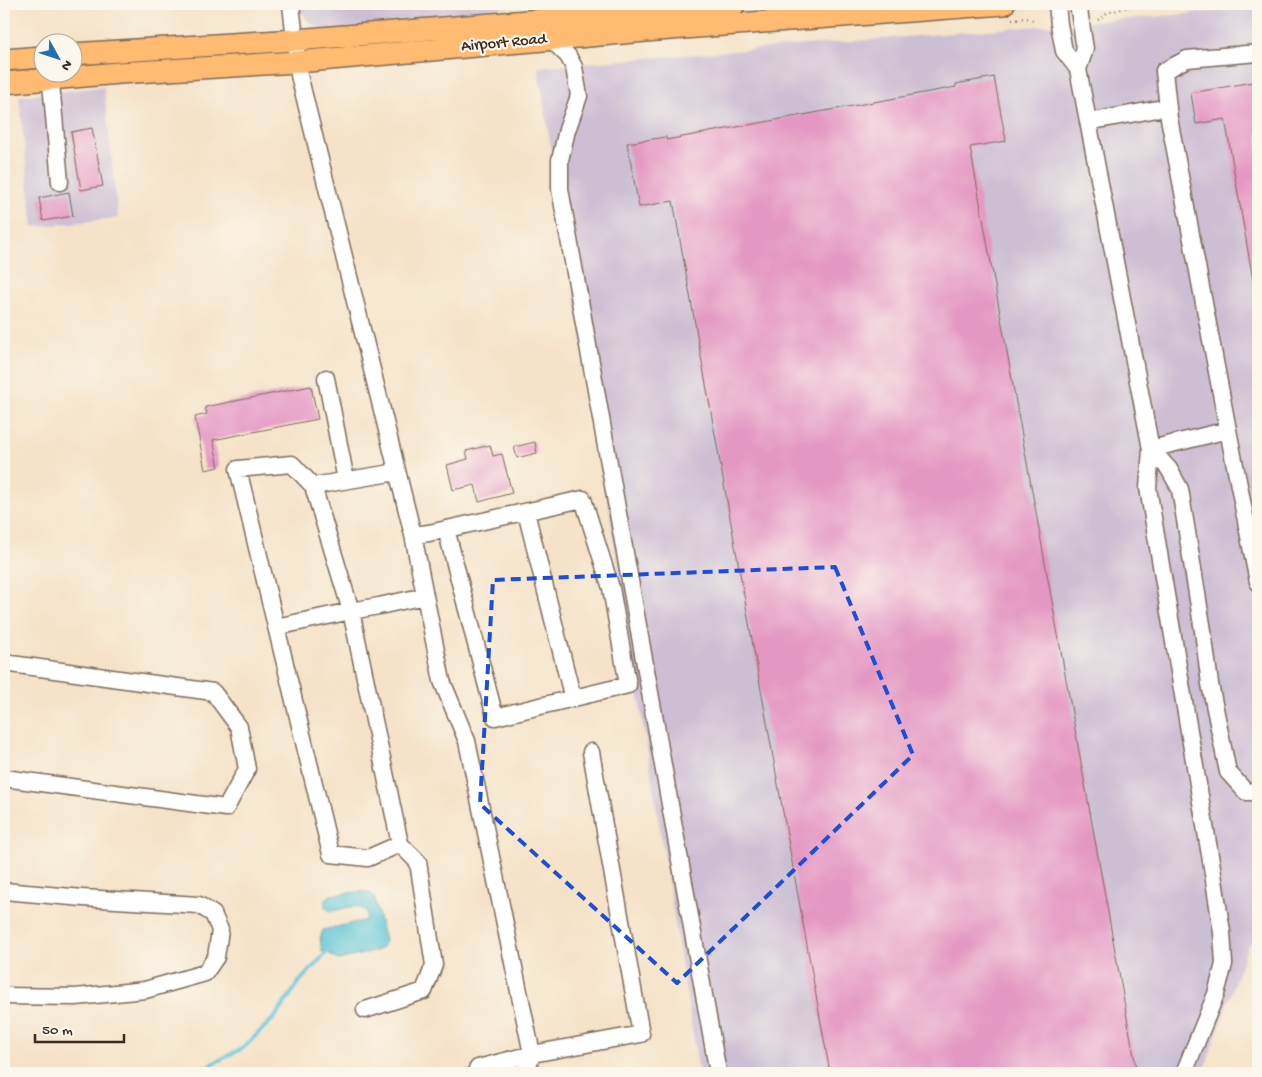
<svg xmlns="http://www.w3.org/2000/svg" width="1262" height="1077" font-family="'Gochi Hand',sans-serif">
	<rect width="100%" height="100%" fill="#fbf7ec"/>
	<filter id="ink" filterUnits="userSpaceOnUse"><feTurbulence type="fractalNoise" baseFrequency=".02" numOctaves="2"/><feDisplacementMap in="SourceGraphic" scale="10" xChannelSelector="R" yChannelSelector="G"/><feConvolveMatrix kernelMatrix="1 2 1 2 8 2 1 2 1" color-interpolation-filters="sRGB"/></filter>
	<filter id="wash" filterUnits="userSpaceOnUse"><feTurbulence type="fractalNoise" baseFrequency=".0096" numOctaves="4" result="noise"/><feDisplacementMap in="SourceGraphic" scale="20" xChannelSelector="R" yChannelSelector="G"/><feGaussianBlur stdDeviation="1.12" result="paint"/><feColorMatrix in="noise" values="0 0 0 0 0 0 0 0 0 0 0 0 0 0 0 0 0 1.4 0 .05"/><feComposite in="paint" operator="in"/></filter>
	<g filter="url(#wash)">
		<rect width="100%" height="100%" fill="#f5e2c8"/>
		<!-- industrial -->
		<path fill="#ccbed3" d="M300,4H524L329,31L317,27L307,20L300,9Z
			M1258,8V938L1248,945L1203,1073H699L538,67Z
			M104,87L118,218L33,227L19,96Z"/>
		<!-- water -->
		<path fill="#5ac4d5" stroke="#4a777a" d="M355,892H369L374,896L385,941L382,948L376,951L338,960L327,952H322L320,938L323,930L366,920L367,912C354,901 344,911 330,911L325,907V901L330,895Z"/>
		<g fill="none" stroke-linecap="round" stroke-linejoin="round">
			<!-- stream -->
			<path stroke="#5ac4d5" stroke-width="4" d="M205,1073L210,1065L243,1048L275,1017L300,981L327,952"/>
		</g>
		<g id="blocks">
			<!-- building -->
			<path fill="#e497c3" d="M994,77L1006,141L970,147L1137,1073H830L673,201L639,207L627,143L666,137V140L956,87V84Z
				M1258,81V280H1253L1225,119L1196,124L1191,93Z
				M92,128L103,186L81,190L71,132Z
				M69,192L73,216L43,221L39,198Z
				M311,386L318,419L213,440L219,467L205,470L195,417L207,414L205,407Z
				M535,442L537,453L517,458L514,447Z
				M490,445L493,456L502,454L512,493L479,502L475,485L453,490L447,465L468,459L466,451Z"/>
		</g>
	</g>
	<g filter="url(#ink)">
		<use href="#blocks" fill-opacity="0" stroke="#7c6a5a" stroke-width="1"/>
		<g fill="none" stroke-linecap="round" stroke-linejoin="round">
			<defs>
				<path id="minor" d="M291,4L299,75L413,535L442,681L467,741L532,1054L526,1073
					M1057,4L1059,24L1064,51L1078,69L1151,449L1148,488L1212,867L1222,932L1224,964L1216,994L1184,1073
					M551,39L568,56L574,67L579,96L567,130L560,160V189L718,1073
					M1258,53L1187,59L1164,71L1169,118L1228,430L1258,582
					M1078,69L1085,49L1078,4
					M50,72L60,182
					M1088,122L1168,107
					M326,378L346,480
					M1151,449L1169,469L1180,489L1203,631L1210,684L1228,772L1246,792H1258
					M1151,449L1228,430
					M313,486L397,472
					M526,512L573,699
					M413,535L429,533L583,499L611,588L628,685L495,717L446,529
					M276,627L351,611L313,486L292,464L238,469L331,854L368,858L400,844L351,611L379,606L425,596
					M4,663L213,692L239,727L247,769L226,808L4,778
					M4,891L83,898L199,905L213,914L220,930L216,957L205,973L145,990L76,997L4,996
					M365,1010L424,991L434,965L418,862L400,844
					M475,1073L478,1068L532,1054L641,1034L591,752"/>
				<path id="major" d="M72,54L295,40L735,4
					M4,60L42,57
					M4,83L119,73L297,62L657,30L1004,4"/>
			</defs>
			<!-- minor casing -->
			<use href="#minor" stroke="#7c6a5a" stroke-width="19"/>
			<!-- major casing -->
			<use href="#major" stroke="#7c6a5a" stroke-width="24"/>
			<!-- path -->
			<path stroke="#7c6a5a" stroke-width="2" stroke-dasharray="1 4" stroke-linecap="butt" d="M1012,19L1026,18L1034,20
				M1098,20L1107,13L1141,4"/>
			<!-- minor -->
			<use href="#minor" stroke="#fff" stroke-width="16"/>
			<!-- major -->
			<use href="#major" stroke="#febb71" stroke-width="21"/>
		</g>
	</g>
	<!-- marked area -->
	<path fill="none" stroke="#1d4ed8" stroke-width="4" stroke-dasharray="10 6" stroke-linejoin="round" d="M835,567L913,755L677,983L480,804L493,580Z"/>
	<g text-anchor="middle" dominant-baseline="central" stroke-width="4.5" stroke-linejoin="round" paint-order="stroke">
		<!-- street labels -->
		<g font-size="16" fill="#3b2a1e" stroke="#fbf7ec">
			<text transform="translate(504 44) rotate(-5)">Airport Road</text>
		</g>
	</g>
	<!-- margin -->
	<rect width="1262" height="1077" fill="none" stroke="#fbf7ec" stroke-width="20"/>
	<!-- north arrow -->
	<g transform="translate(58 58) rotate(130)"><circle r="24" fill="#fbf7ec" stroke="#aea59a"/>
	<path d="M0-4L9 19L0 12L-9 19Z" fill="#1f6fb2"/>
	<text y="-8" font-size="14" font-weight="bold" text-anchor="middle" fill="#3b2a1e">N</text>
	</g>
	<!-- scale -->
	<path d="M35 1034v8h89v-8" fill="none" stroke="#3b2a1e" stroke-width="2.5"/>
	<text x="42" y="1034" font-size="15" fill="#3b2a1e" stroke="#fbf7ec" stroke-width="4" paint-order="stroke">50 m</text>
</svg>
